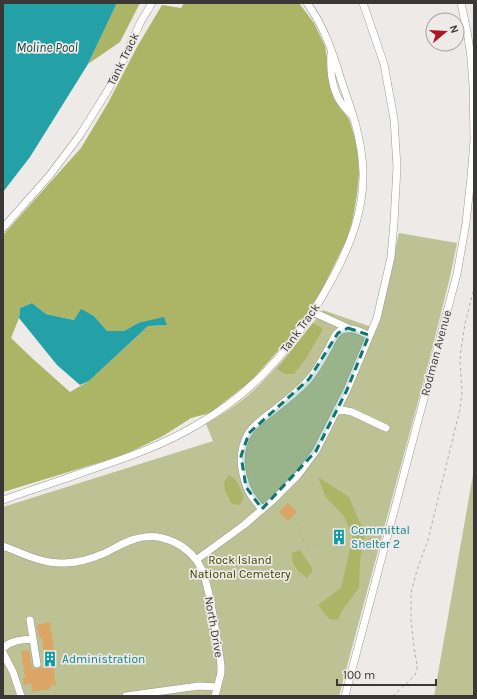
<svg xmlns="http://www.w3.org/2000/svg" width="477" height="699" font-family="Karla,sans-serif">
	<rect width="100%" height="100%" fill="#edeae7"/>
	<!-- green -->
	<path fill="#bcc293" d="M399,233L457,243L450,277L430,357L339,696H3V507L213,441L206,424C216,418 227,411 237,404C271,378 297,343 323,310L377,329Z
		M474,469V696H434Z"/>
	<!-- forest -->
	<path fill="#acb466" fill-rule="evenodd" d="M117,3H140L120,42L88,64Z
		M184,3H299L314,23L325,46L327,58L328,76L334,99L349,119L354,135L358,153L359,174L357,194L353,218L347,239L319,296L300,326L252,380L210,413L191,418L163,436L124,455L3,492V235L81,148L108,103L137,47L162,5L181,8ZM32,303L46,314L74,320L81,310L94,316L107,331H124L138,323L167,325L148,326L89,381L70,392L33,359L11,338L19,318L20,308Z
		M313,323L323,329L305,360L294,374H285L277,369Z
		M229,475L236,480L244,497L240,505L232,504L225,491L224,482Z
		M318,477L349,497L358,519L365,531L360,561L359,588L343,609L338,620L329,619L318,605L341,588L353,535L343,515L325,496Z
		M300,550L312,568V572L307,578C298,571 290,565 292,553Z"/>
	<!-- water -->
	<path fill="#24a1a6" d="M3,3H117L88,64L30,157L3,192Z
		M32,303L46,314L74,320L81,309L94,316L107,331H124L138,323L164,317L167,325L148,326L89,381L80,385L57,365L19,318L20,308Z"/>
	<!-- building -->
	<path fill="#dba566" d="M288,503L297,512L288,521L279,512Z
		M342,530L346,541L335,544L332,533Z
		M50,622L56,666H53L56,685L50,686V689L33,692L31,683L24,685L23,678H25L21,651L29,650L32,669L46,667L42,638L40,639L37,625Z"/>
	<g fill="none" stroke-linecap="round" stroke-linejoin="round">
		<defs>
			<path id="minor" d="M331,53C330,70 331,89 342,104C345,109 349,112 353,116
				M3,228L50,175L80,135L108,90L126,55L140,23L152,3
				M313,312L348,328
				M337,409L352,412L386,428
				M3,500C31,490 59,481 87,471C126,458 164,445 200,423C257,390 301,337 332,279C350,246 364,211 363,172C362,139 352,111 341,80C333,53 324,26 307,3
				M262,509C250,496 245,487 242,469C240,457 242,445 248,434C252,427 259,422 265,417C280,405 296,394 309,379C316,371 322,360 327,351C331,345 334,334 340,331C350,325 360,332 369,335
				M3,546C22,553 42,564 64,563C78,563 91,559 105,553C115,548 124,542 135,539C160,531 189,544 201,568C208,583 210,600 213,615C216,632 219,649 221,666V673L215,696
				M196,560L244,525L273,500L298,475L316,451L347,390L377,318L391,257L394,222L397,167L394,119L384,64L363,3
				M30,620L37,664
				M3,648C11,640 22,640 33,639
				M3,653L13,672L21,696
				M126,696L199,686L217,687
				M345,696L457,274L466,223L471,177L474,140L473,85L471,58L468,37L461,3"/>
		</defs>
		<!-- minor casing -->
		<use href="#minor" stroke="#9c9996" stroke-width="8"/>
		<!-- path -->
		<path stroke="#afadaa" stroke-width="1" stroke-dasharray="3 3" stroke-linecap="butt" d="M294,518L299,526L303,541L309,545H318
			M393,696L411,679L415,675L417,670V665L414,647L411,622V593L417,570L428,540L460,409L462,392L460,361L461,349L465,324L474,288"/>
		<!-- minor -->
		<use href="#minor" stroke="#fff" stroke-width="7"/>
	</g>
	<!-- marked area -->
	<path fill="#0f766e" fill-opacity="0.2" stroke="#0f766e" stroke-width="3" stroke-dasharray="8 5" stroke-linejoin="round" d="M348,328L369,335L347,390L316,451L262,509L246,487L241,456L249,433L309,379L338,333Z"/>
	<!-- icons -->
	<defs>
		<symbol id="building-bare" viewBox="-9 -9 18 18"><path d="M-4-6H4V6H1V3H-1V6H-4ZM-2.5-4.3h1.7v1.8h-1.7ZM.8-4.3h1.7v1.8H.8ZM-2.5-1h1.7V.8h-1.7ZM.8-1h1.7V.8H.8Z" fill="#0f9aa8" stroke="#edeae7" stroke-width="2.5" paint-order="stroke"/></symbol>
	</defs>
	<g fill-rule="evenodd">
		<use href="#building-bare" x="328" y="526" width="22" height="22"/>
		<use href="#building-bare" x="39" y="648" width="22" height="22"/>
	</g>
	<g text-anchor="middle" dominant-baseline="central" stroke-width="3.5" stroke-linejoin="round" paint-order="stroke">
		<!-- street labels -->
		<g font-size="12" fill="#393836" stroke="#edeae7">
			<text transform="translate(123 59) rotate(-64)">Tank Track</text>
			<text transform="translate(300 328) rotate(-54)">Tank Track</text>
			<text transform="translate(436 353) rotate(-75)">Rodman Avenue</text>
			<text transform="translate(214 627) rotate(80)">North Drive</text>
		</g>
		<!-- culture labels -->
		<g font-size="12" fill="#0d838f" stroke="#edeae7" text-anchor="start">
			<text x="351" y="530">Committal<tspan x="351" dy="14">Shelter 2</tspan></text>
			<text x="62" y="659">Administration</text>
		</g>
		<!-- park labels -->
		<g font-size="12" fill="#3d4101" stroke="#edeae7">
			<text x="240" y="560">Rock Island<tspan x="240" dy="14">National Cemetery</tspan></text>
		</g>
		<!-- water labels -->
		<g font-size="13" font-style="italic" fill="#124548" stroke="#edeae7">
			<text x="47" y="47">Moline Pool</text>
		</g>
	</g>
	<!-- border -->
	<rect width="477" height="699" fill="none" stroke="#393836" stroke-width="8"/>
	<!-- north arrow -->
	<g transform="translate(445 32) rotate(72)"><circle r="19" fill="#edeae7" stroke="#a5a3a0"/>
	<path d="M0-3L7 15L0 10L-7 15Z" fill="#ab1724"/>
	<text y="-6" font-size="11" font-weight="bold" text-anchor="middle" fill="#393836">N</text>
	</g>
	<!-- scale -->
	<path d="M337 679v6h99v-6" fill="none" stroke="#393836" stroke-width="2"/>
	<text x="343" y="679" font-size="12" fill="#393836" stroke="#edeae7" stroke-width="3" paint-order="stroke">100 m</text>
</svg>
